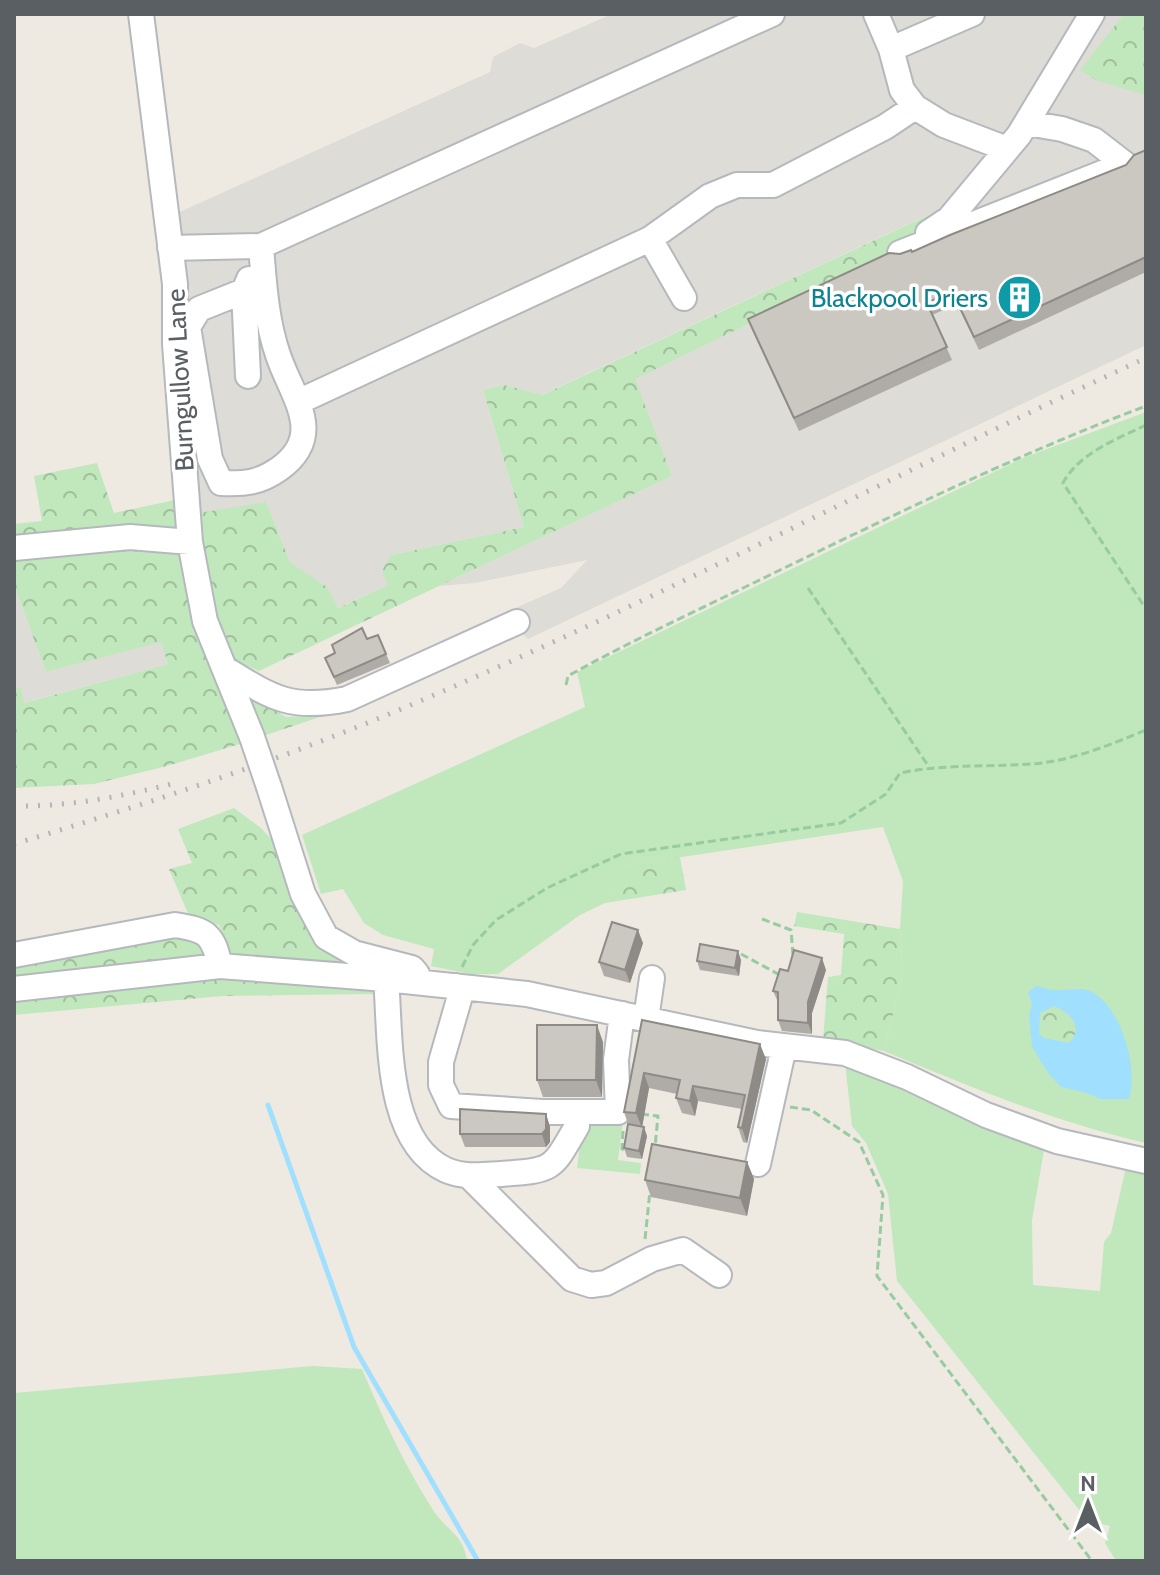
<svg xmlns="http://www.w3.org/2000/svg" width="1160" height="1575" font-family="Cabin,sans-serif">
	<defs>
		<pattern id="forest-crowns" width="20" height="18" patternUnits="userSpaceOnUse" patternTransform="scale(2)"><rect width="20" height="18" fill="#c1e7bc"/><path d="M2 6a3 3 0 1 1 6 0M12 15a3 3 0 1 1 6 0" fill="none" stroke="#a0be9c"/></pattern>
	</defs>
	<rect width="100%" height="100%" fill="#eeeae2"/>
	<!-- industrial -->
	<path fill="#dedcd6" d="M612,14H1146V345L528,639L520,631L513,609L561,588L587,560L475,583L439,586L672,476L634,379L896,252L932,213L541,395L504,385L483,390L524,527L391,555L388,585L337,608L327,587L290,562L266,503L199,513L181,263L193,243L177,227L173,215L490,72L493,57L520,43L534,48Z
		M14,585L46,672L162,641L168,664L23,703L21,687L14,688Z"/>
	<!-- green -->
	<path fill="#c1e7bc" d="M1146,412V1143C1053,1121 972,1088 884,1051L903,973L900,929L903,881L883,827L621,866V889L605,903L580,915L498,974H470L431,966L434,949L383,935L364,923L343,889L321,894L302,835L585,707L577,672L1023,458Z
		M845,1063L974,1124L1044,1150L1032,1220L1033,1285L1100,1291L1104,1242L1111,1233L1126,1167L1146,1171V1561H1116L1105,1543L1110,1526L1088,1521L897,1281L888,1194L866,1143L852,1126Z
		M584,1115L623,1120L618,1160L641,1163L640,1174L577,1168Z
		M313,1366L362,1369C382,1417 405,1466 433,1510C446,1530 464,1535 467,1561H14V1393Z"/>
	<!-- forest -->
	<path fill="url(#forest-crowns)" d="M1124,14H1146V95L1096,80L1080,70Z
		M935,212L896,252L635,379L672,476L259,671L229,658L209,601L199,513L266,502L290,562L327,587L338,608L388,585L382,571L391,555L524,527L483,390L504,385L542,395Z
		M97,463L114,513L175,500L204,642L240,744L167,766L94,784L14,788V688L21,687L24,703L168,664L161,642L46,672L14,585V524L42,521L34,476Z
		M250,696L286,717L329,714L266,735Z
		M234,808L261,828L283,852L312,930L381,967L232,954L219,925L190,918L169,869L192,863L178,829Z
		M680,857L686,890L605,903L621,889L620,866Z
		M797,912L900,929L903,973L884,1051L823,1040L828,977L841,975L844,934L794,926Z
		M171,934L197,938L205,948V959L14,979V968Z
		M204,973L377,988V994L223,996L14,1015V999Z
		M1054,1006C1070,1013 1085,1028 1069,1043L1044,1038L1039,1034L1040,1013Z"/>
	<!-- water -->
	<path fill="#a1dfff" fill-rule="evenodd" d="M1036,986C1042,987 1049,990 1055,990C1067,991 1081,986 1092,992C1121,1007 1139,1069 1129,1099H1100L1087,1093L1061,1087L1048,1073L1032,1046L1029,1016L1032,1004L1028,992ZM1054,1006C1070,1012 1085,1028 1069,1043L1044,1038L1039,1034L1040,1013Z"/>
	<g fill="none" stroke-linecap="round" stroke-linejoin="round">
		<!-- stream -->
		<path stroke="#a1dfff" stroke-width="5" d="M268,1105L354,1347L478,1561"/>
		<defs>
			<path id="minor" d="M141,14L175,284V344L190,542L205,621L252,737
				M876,14L891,49L902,90L915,107L944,125L1007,149
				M891,49L972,14
				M928,233L949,219L1019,135L1092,14
				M650,239L684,298
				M170,248L261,246L772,14
				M900,253L1125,164L1094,140L1062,129L1027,123
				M244,291L199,309L188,327L210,459L221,483C245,484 259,483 279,469C327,435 292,397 278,355C266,320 264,283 261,246
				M248,376L244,291L249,279
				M298,402L650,239L710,196L737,185H773L885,127L915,107
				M14,548L130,537L190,542
				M224,668C271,697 290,711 347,699L517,622
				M269,787L303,894L326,937L354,953L412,968L417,974
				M14,955L175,925C207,930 213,934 220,966
				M386,979C391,1036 384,1142 446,1170C464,1178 483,1175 501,1174C554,1170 551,1171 577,1126
				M456,986L460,996L441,1062V1085L451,1106L542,1112H618L616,1060L622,1014
				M14,989L220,966L386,979L527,994L757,1043L845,1053L907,1077L986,1115L1057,1141L1146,1161
				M646,1019L652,978
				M758,1164L784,1047
				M469,1176L572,1279L591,1285L606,1283L652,1259L683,1250L719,1275"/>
		</defs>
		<!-- minor casing -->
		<use href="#minor" stroke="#b5b9bd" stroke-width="28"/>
		<!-- path -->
		<path stroke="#97cba0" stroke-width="3" stroke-dasharray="8 4" stroke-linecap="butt" d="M1146,425C1117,439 1079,453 1063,483L1146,609
			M808,588L929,767
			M566,685L568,676C636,638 709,605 780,570C900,512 1021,453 1146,406
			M762,919L791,930L793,955
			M741,954L780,975
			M462,967L473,945L496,920L547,888L621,854L841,823L886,794L900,773C944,764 987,767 1032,764C1071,761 1110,745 1146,730
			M790,1107L811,1110L859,1142L883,1195L877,1276L1092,1561
			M641,1114L658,1116L655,1147
			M623,1131L622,1149L624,1150
			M645,1239L650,1191"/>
		<!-- minor -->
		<use href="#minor" stroke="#fff" stroke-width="24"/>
		<!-- rail -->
		<path stroke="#b3b4b5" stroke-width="5" stroke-dasharray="2 10" stroke-linecap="butt" d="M14,806C69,807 123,796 176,783
			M14,844C147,804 278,761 406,707C657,601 898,472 1146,358"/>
		<defs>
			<path id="minor-bridge" d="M252,737L269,787"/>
		</defs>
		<!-- minor-bridge casing -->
		<use href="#minor-bridge" stroke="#b5b9bd" stroke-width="28" stroke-linecap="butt"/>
		<!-- minor-bridge -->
		<use href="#minor-bridge" stroke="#fff" stroke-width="24"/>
	</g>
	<!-- wall -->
	<path fill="#afaba6" d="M1146,150V272L979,350L957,304L932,315L952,360L799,431L753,332L748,319L900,254L912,252L1126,165Z
		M367,639L386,654L390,663L337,685L325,658Z
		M643,943L630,983L604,976L599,962Z
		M741,960L739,976L700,970L697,961Z
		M826,970L812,1013V1034L782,1031L778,1020V1002L773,991L788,971Z
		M642,1020L766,1059L747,1143L743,1142L738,1127L742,1109L698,1101L695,1116L682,1113L676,1098L677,1094L649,1088L642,1127L647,1136L642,1159L627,1157L624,1148L628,1124L624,1112Z
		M603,1042L602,1097H543L537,1080Z
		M546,1114L550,1127V1142L546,1147H465L460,1134Z
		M747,1162L754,1179L747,1216L651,1197L645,1180Z"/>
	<!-- shaded-wall -->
	<path fill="#8e8b87" d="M638,930L643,943L630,983L625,970Z
		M738,951L741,960L739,976L735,968Z
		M822,958L826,970L812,1013V1034L808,1023V1002Z
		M597,1025L603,1042L602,1097L596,1080Z
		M760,1044L766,1059L747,1143L742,1128Z
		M644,1073L649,1088L642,1128L636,1113Z
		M693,1086L698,1101L695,1116L690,1101Z
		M546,1114L550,1127V1142L546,1147L542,1134Z
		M644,1127L647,1136L642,1159L639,1151Z
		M747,1162L754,1179L747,1216L740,1198Z"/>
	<!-- building -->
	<path fill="#cbc7c1" stroke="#8e8b87" stroke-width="2" d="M1146,150V257L974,337L952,291L927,303L947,347L794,418L748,319L889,253L900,254L911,250L912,252L950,235L1126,165L1134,155Z
		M362,628L367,639L378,635L386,654L334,677L325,658L335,653L332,645Z
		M612,922L638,930L625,970L599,962Z
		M700,944L738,951L735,968L697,961Z
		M794,950L822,958L808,1002V1023L778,1020V992L773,991L780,969L788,971Z
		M642,1020L760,1044L742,1128L738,1127L745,1095L693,1086L690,1101L676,1098L680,1080L644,1073L636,1113L624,1112Z
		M537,1025H597L596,1080H537Z
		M460,1109L546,1114V1129L542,1134H460Z
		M628,1124L644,1127L639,1151L624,1148Z
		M652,1144L747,1162L740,1198L645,1180Z"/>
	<!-- icons -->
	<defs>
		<symbol id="building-disc" viewBox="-11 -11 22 22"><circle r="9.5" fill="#0f9aa8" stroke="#fff"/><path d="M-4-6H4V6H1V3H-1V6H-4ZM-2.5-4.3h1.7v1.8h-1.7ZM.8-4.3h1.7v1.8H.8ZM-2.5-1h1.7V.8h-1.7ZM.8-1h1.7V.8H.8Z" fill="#fff"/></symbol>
	</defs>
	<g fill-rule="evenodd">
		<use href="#building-disc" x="994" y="272" width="51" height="51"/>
	</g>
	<g text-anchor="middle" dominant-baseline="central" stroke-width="7" stroke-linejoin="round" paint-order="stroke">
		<!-- culture labels -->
		<g font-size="26" fill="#0d838f" stroke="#fff" text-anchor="end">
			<text x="988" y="298">Blackpool Driers</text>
		</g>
		<!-- street labels -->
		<g font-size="26" fill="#5a5f64" stroke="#fff">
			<text transform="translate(180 380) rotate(-93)">Burngullow Lane</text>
		</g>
	</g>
	<!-- border -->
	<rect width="1160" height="1575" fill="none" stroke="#5a5f64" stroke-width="32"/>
	<!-- north arrow -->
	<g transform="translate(1088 1503)" stroke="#ffffff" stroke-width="6" paint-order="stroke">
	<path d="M0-6L14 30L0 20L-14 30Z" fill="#5a5f64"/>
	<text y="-12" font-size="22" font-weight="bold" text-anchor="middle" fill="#5a5f64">N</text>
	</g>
</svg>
